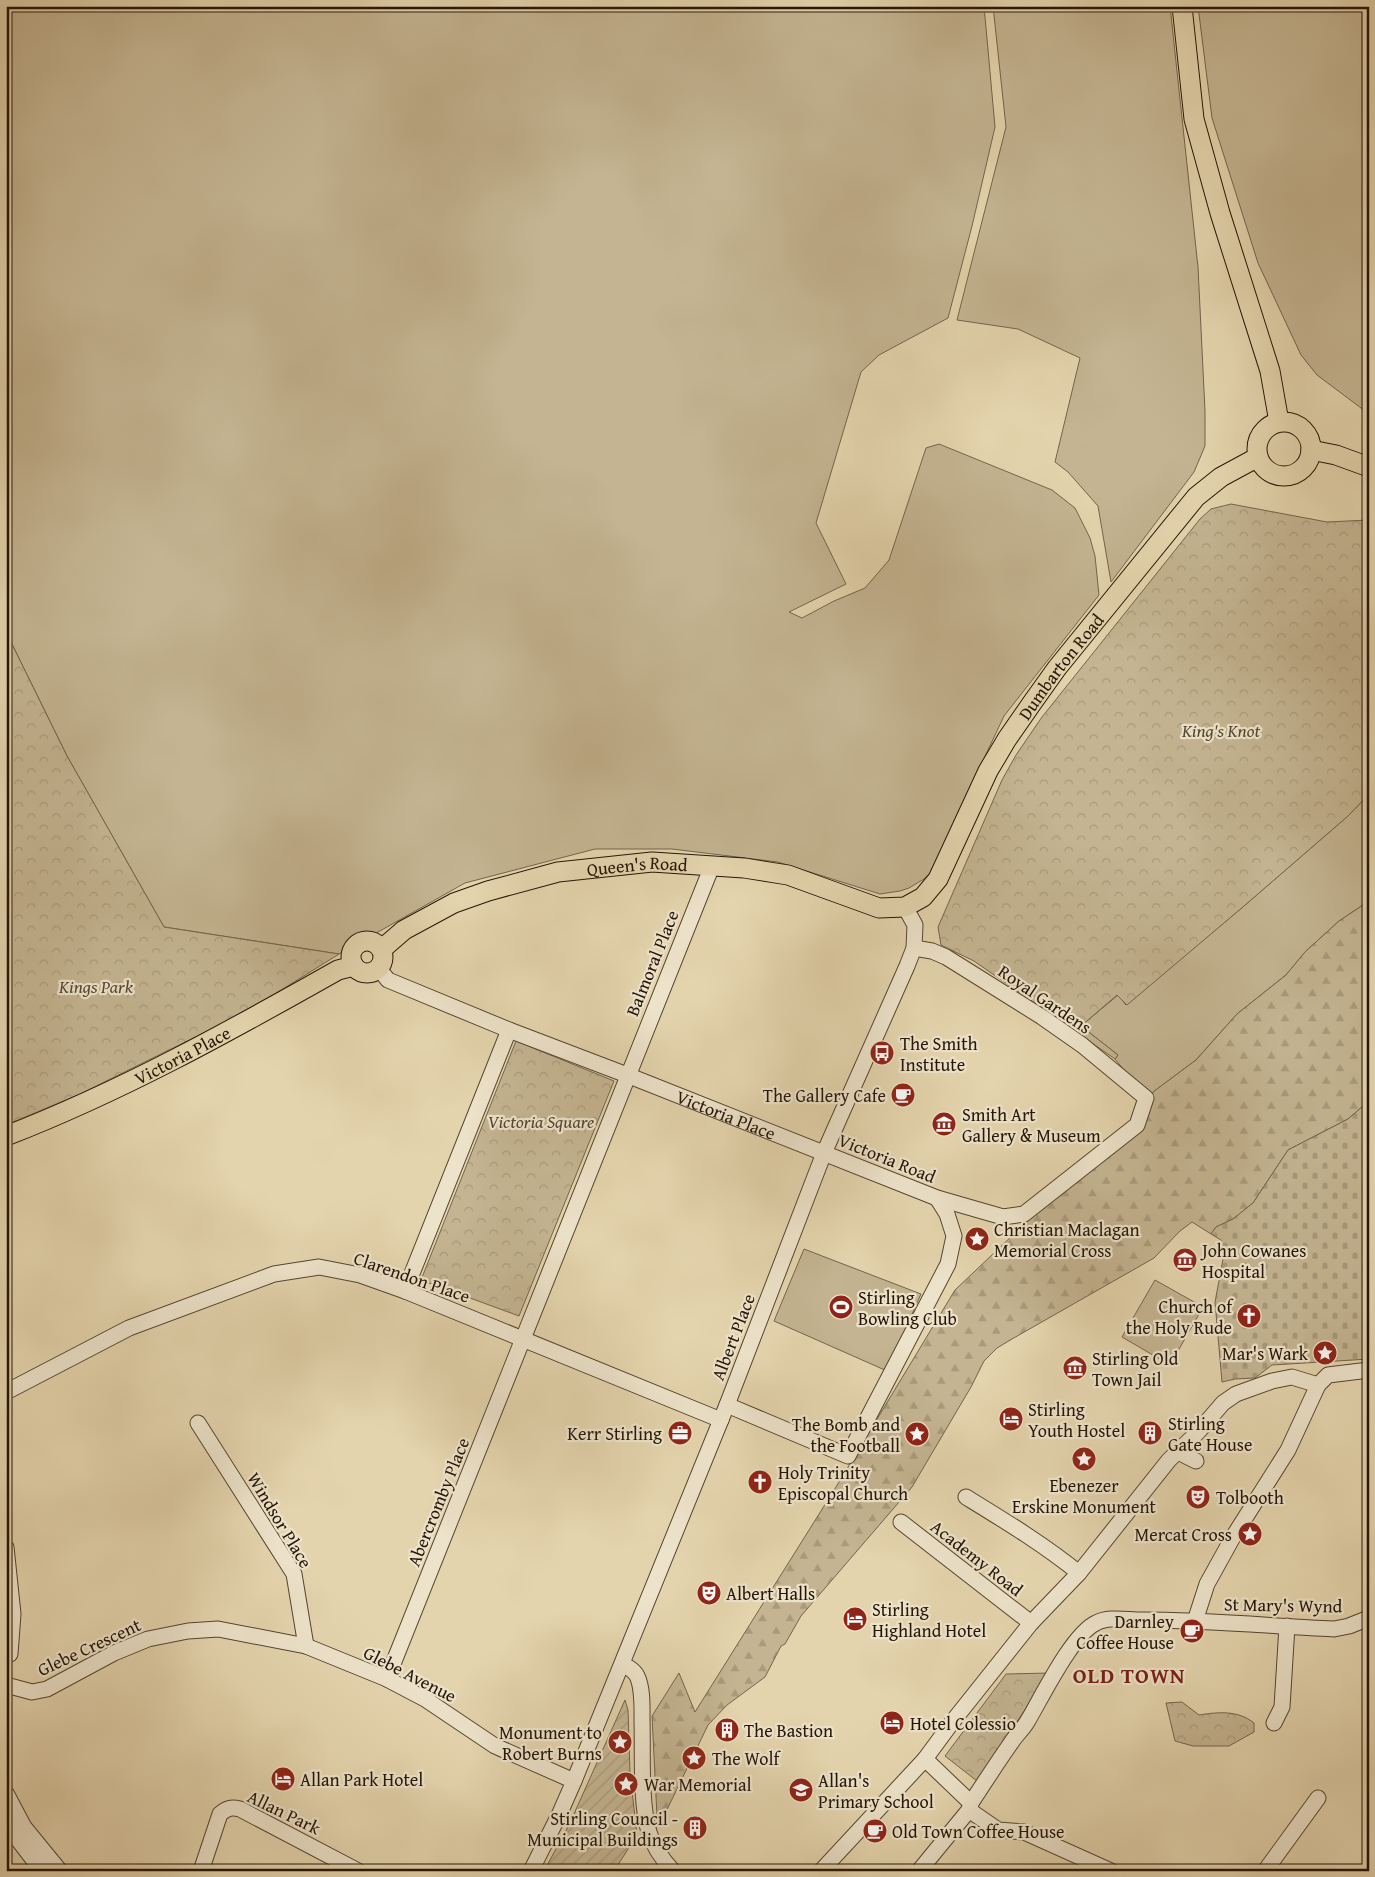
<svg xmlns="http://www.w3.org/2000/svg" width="1375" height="1877" font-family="'Gentium Book Plus',serif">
	<defs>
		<pattern id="forest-firs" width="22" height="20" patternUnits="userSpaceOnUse" patternTransform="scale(1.25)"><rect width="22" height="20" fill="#c4b491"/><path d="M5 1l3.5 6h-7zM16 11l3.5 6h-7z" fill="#a89a7c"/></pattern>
		<pattern id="cemetery-stones" width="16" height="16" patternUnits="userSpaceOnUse" patternTransform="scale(1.25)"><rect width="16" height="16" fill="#c4b491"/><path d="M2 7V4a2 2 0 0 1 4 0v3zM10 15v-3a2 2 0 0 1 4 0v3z" fill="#a89a7c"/></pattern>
		<pattern id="park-crowns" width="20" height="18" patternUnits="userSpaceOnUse" patternTransform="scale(1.25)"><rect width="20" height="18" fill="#c4b491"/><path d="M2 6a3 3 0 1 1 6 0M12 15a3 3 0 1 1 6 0" fill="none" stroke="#a89a7c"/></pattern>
		<pattern id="garden-furrows" width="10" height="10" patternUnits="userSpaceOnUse" patternTransform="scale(1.25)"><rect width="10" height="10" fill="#c4b491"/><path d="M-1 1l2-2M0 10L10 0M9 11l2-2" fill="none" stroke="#a89a7c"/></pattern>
	</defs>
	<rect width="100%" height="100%" fill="#e4d4ad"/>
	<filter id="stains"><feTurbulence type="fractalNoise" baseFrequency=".004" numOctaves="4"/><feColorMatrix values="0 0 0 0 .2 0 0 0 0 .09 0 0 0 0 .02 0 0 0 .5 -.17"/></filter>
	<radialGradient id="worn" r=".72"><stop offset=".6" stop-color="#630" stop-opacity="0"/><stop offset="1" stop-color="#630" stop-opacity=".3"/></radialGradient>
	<!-- grass -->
	<path fill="#c4b491" stroke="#74644c" d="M6,6H984L995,127L972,226L948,318L879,355L861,372L816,523L846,584L789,612L802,618L834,601L865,588L889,560L926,448L939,444L1052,490L1075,508L1090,538L1095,556L1099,595L1004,716L930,873L924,879L909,888L900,891L880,894L778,862L672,849H595L465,883L339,954L164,927L67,756L6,632Z
		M993,6H1170L1198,267L1205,411V446L1194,472L1111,582L1098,506L1068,472L1055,462L1080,358L1018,329L957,320L1006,127Z
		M1198,6H1369V414L1317,375L1301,355L1258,263L1212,118Z
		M1369,794V901L1339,921L1305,952L1286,975L1237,1014L1196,1060L1153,1092L1152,1097L1124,1070L1115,1059L1118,1055L1081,1026L1118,995L1126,1005L1244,906L1348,816Z
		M804,1249L921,1294L887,1371L774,1321Z
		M1155,1280L1203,1307L1170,1365L1122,1337Z"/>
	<!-- forest -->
	<path fill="url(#forest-firs)" stroke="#74644c" d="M1369,901V1101L1348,1119L1288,1150L1253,1203L1233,1219L1216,1227L1211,1234L1192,1222L1180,1231L1154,1258L1012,1339L997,1348L984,1361L971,1387L912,1487L801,1616L785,1644L781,1646L765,1677L727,1705L708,1725L660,1824L657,1816L652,1716L679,1673L695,1712L836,1487L955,1290L1053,1197L1142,1125L1153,1092L1196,1060L1237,1014L1286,975L1305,952L1339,921Z"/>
	<!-- cemetery -->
	<path fill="url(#cemetery-stones)" stroke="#74644c" d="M1369,1101V1359L1272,1365L1255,1378L1235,1379L1222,1382L1215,1302L1223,1259L1221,1240L1211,1234L1216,1227L1233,1219L1253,1203L1288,1150L1348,1119Z"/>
	<!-- park -->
	<path fill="url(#park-crowns)" stroke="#74644c" d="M1231,504L1327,522L1369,520V794L1348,816L1244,906L1127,1005L1117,995L1081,1026L1118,1055L1115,1059L974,961L941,945L938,927L1002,780L1016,755L1042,717L1200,519L1211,509Z
		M6,632L67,756L164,927L339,954L246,1012L80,1094L6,1125Z
		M516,1041L614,1081L519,1316L421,1280Z
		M1050,1673L977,1781L945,1756L1006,1674Z
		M1182,1702L1199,1715C1218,1712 1238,1710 1254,1723V1732L1229,1746H1193L1175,1741L1166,1703Z"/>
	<!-- garden -->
	<path fill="url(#garden-furrows)" stroke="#74644c" d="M625,1700L628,1710L630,1773L637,1835L614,1871H544L569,1825Z"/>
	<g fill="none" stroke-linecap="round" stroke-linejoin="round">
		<defs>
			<g id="minor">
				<path id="s1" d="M379,969L388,980L509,1030L627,1075L937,1198L1003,1217L1024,1214L1137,1125L1146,1098L1082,1045L1042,1017L946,957L932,951L914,948"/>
				<path d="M405,1291L509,1030"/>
				<path d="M6,1392L129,1328L274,1274L319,1267L360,1275L405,1291L721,1420"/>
				<path d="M727,1405L848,1456L948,1264L954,1236L947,1214L937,1198"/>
				<path d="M198,1423L294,1574L306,1646"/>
				<path d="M1178,1452L1196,1461"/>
				<path d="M966,1497C1005,1521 1043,1544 1079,1573"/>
				<path d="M901,1522L1031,1623"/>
				<path d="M6,1547L13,1614L10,1654"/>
				<path d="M1195,1621L1207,1584L1233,1537L1288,1450L1318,1385L1328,1375L1369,1370"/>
				<path d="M622,1664C628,1667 634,1670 637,1676C643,1688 642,1708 642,1721C643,1754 640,1801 649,1832C653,1846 663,1860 673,1871"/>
				<path d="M387,1679C496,1408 602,1136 712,866"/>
				<path d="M6,1685L32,1692L47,1689L114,1653L148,1639L188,1631L218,1629L306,1646L387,1679L425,1699L495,1746L574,1781"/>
				<path d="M1274,1723L1282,1707L1287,1626"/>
				<path d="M925,1759L971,1803"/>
				<path d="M6,1793L24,1827L60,1871"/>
				<path d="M969,1810L998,1830L1024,1832L1111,1871"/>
				<path d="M6,1824L42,1871"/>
				<path d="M201,1871L220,1814C227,1808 231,1807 240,1809L358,1871"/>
				<path d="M531,1871L560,1813L574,1781L727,1405L824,1153L907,966L914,948L915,925L905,907"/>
				<path d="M821,1871L925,1759L953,1721L1031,1623L1079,1573L1169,1460L1198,1432L1223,1403L1236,1394L1272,1381L1292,1377L1318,1385"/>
				<path d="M919,1871L969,1810L971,1803C984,1783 997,1763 1011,1743C1016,1735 1023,1729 1027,1722C1041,1699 1072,1634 1096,1623C1108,1616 1127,1620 1141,1620C1206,1620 1270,1626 1334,1629L1349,1626L1369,1618"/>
				<path d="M1265,1871L1318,1798"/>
			</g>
			<g id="major">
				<path d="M1182,6L1194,119L1220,213L1270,371L1279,422"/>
				<circle cx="1284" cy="449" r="27"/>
				<path d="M1311,450L1336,455L1369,467"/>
				<circle cx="367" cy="957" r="16"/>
				<path id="s2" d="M382,949L404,930L454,903L488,891L558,872L652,862L744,868L788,875L879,908L905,907L923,897L938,879L988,771L1007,739L1032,703L1057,668L1196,497L1221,477L1258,457"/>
				<path id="s3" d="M6,1136C122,1091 230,1031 338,970L354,966"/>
			</g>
		</defs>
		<!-- minor casing -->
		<use href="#minor" stroke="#554530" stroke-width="17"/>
		<!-- major casing -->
		<use href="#major" stroke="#251507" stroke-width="21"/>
		<!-- minor -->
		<use href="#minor" stroke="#ede3ca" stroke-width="15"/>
		<!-- major -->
		<use href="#major" stroke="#e4d4ad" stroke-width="19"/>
	</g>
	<!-- icons -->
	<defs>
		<symbol id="bus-disc" viewBox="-11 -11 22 22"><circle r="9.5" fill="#8f2418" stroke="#ede3ca"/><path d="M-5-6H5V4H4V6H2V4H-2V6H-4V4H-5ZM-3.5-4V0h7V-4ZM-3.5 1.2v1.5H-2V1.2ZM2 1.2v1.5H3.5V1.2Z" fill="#fff"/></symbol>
		<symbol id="cafe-disc" viewBox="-11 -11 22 22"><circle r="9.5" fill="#8f2418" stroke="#ede3ca"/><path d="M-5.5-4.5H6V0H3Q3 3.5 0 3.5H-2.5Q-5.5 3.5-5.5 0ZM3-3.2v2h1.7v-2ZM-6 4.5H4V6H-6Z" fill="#fff"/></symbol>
		<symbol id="museum-disc" viewBox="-11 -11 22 22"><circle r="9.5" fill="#8f2418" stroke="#ede3ca"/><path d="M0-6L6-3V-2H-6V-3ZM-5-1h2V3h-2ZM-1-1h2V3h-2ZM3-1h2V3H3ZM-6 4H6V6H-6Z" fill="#fff"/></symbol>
		<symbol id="sight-disc" viewBox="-11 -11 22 22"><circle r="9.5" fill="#8f2418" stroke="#ede3ca"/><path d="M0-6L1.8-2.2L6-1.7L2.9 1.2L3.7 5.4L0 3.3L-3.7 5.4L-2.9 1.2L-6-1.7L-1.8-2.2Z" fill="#fff"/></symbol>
		<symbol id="stadium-disc" viewBox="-11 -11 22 22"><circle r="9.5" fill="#8f2418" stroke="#ede3ca"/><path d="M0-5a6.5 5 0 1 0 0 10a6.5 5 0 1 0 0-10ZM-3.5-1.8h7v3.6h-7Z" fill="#fff"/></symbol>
		<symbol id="church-disc" viewBox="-11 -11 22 22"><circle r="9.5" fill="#8f2418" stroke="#ede3ca"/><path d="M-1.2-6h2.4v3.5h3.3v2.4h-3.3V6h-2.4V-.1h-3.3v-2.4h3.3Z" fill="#fff"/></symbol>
		<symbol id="hotel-disc" viewBox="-11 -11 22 22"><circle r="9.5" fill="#8f2418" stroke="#ede3ca"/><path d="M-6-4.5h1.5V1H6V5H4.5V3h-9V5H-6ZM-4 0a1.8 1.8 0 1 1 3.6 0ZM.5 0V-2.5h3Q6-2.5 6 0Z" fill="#fff"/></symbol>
		<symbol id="office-disc" viewBox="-11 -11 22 22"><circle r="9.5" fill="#8f2418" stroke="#ede3ca"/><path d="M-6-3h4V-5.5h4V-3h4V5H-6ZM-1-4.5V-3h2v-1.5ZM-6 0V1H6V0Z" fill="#fff"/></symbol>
		<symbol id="building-disc" viewBox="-11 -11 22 22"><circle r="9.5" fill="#8f2418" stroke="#ede3ca"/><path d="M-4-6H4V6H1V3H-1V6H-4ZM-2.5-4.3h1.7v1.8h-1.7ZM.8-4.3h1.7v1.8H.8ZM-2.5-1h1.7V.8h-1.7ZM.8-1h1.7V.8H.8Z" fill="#fff"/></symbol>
		<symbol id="theatre-disc" viewBox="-11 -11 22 22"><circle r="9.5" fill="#8f2418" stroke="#ede3ca"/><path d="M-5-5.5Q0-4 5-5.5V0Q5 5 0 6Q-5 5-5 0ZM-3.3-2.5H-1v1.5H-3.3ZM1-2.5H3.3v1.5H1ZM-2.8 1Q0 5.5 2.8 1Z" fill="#fff"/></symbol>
		<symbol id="school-disc" viewBox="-11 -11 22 22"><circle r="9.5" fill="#8f2418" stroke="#ede3ca"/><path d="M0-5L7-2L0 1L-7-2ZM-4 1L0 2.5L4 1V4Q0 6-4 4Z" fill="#fff"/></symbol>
	</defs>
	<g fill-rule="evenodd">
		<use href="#bus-disc" x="868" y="1039" width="28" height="28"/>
		<use href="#cafe-disc" x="889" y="1081" width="28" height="28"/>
		<use href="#museum-disc" x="930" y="1110" width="28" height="28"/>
		<use href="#sight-disc" x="963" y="1225" width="28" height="28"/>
		<use href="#museum-disc" x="1171" y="1246" width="28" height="28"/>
		<use href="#stadium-disc" x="827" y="1293" width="28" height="28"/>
		<use href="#church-disc" x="1235" y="1302" width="28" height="28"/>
		<use href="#sight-disc" x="1311" y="1339" width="28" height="28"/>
		<use href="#museum-disc" x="1061" y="1354" width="28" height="28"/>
		<use href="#hotel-disc" x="997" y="1405" width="28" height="28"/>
		<use href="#office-disc" x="666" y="1419" width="28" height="28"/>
		<use href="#building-disc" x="1136" y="1419" width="28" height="28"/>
		<use href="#sight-disc" x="903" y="1420" width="28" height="28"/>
		<use href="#sight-disc" x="1070" y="1445" width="28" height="28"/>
		<use href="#church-disc" x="746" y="1468" width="28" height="28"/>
		<use href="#theatre-disc" x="1184" y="1483" width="28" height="28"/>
		<use href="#sight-disc" x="1236" y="1520" width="28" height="28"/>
		<use href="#theatre-disc" x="695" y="1579" width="28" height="28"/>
		<use href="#hotel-disc" x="841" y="1605" width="28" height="28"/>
		<use href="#cafe-disc" x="1178" y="1617" width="28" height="28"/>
		<use href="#hotel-disc" x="878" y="1709" width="28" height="28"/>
		<use href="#building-disc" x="713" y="1716" width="28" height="28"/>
		<use href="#sight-disc" x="606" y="1728" width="28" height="28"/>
		<use href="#sight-disc" x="680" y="1744" width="28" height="28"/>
		<use href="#hotel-disc" x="269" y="1765" width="28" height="28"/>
		<use href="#sight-disc" x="612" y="1770" width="28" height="28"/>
		<use href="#school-disc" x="787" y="1776" width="28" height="28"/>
		<use href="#building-disc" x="681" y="1814" width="28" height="28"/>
		<use href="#cafe-disc" x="861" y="1817" width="28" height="28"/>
	</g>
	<g text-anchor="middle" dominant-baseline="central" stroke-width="4.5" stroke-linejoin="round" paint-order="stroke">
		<!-- street labels -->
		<g font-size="18" fill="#251507" stroke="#ede3ca">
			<text stroke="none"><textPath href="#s2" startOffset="839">Dumbarton Road</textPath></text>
			<text stroke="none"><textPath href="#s2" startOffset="274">Queen's Road</textPath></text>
			<text transform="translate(652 963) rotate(-68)">Balmoral Place</text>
			<text transform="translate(1045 999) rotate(34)">Royal Gardens</text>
			<text stroke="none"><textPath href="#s3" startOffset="194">Victoria Place</textPath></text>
			<text stroke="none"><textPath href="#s1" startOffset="378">Victoria Place</textPath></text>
			<text transform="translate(887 1158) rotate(22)">Victoria Road</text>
			<text transform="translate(412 1277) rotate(19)">Clarendon Place</text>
			<text transform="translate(733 1337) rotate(-69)">Albert Place</text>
			<text transform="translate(438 1502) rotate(-68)">Abercromby Place</text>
			<text transform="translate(280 1520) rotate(59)">Windsor Place</text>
			<text transform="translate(977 1558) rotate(38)">Academy Road</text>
			<text transform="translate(1283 1605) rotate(1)">St Mary's Wynd</text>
			<text transform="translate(89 1647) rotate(-25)">Glebe Crescent</text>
			<text transform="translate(410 1674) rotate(27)">Glebe Avenue</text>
			<text transform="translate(284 1812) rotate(26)">Allan Park</text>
		</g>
		<!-- park labels -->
		<g font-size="18" font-style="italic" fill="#554530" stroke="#ede3ca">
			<text x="1221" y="730">King's Knot</text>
			<text x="96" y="986">Kings Park</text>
			<text x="541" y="1121">Victoria Square</text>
		</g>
		<!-- poi labels -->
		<g font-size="18" fill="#251507" stroke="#ede3ca" text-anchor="start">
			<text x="900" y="1043">The Smith<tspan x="900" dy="21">Institute</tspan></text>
			<text x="886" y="1095" text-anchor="end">The Gallery Cafe</text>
			<text x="962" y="1114">Smith Art<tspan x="962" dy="21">Gallery &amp; Museum</tspan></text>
			<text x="994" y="1229">Christian Maclagan<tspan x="994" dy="21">Memorial Cross</tspan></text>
			<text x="1202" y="1250">John Cowanes<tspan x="1202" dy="21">Hospital</tspan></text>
			<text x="858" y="1297">Stirling<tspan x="858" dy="21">Bowling Club</tspan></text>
			<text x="1232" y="1306" text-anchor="end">Church of<tspan x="1232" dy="21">the Holy Rude</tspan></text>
			<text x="1308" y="1353" text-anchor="end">Mar's Wark</text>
			<text x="1092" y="1358">Stirling Old<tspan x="1092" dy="21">Town Jail</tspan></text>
			<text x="1028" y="1409">Stirling<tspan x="1028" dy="21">Youth Hostel</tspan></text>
			<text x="1168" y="1423">Stirling<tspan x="1168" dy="21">Gate House</tspan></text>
			<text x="900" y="1424" text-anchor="end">The Bomb and<tspan x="900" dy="21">the Football</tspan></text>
			<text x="662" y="1433" text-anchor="end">Kerr Stirling</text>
			<text x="778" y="1472">Holy Trinity<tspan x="778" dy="21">Episcopal Church</tspan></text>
			<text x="1084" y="1485" text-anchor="middle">Ebenezer<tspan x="1084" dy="21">Erskine Monument</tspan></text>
			<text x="1216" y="1497">Tolbooth</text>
			<text x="1232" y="1534" text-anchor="end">Mercat Cross</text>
			<text x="726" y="1593">Albert Halls</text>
			<text x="872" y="1609">Stirling<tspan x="872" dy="21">Highland Hotel</tspan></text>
			<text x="1174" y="1621" text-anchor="end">Darnley<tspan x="1174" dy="21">Coffee House</tspan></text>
			<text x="910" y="1723">Hotel Colessio</text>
			<text x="744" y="1730">The Bastion</text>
			<text x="602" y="1732" text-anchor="end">Monument to<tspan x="602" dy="21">Robert Burns</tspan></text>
			<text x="712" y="1758">The Wolf</text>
			<text x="300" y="1779">Allan Park Hotel</text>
			<text x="818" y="1780">Allan's<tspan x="818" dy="21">Primary School</tspan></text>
			<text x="644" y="1784">War Memorial</text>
			<text x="678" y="1818" text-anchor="end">Stirling Council -<tspan x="678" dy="21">Municipal Buildings</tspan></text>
			<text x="892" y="1831">Old Town Coffee House</text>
		</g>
		<!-- district labels -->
		<g font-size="22" font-weight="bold" letter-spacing="1" fill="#7a1f14" stroke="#ede3ca">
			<text x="1129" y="1675">OLD TOWN</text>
		</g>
	</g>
	<!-- margin -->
	<rect width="1375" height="1877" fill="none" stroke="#e4d4ad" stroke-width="25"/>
	<rect x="8" y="8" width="1360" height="1862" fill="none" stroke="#251507" stroke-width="2.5"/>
	<rect x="12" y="12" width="1350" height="1852" fill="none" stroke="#251507"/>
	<rect width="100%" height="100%" filter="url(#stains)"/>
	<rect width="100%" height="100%" fill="url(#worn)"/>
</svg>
